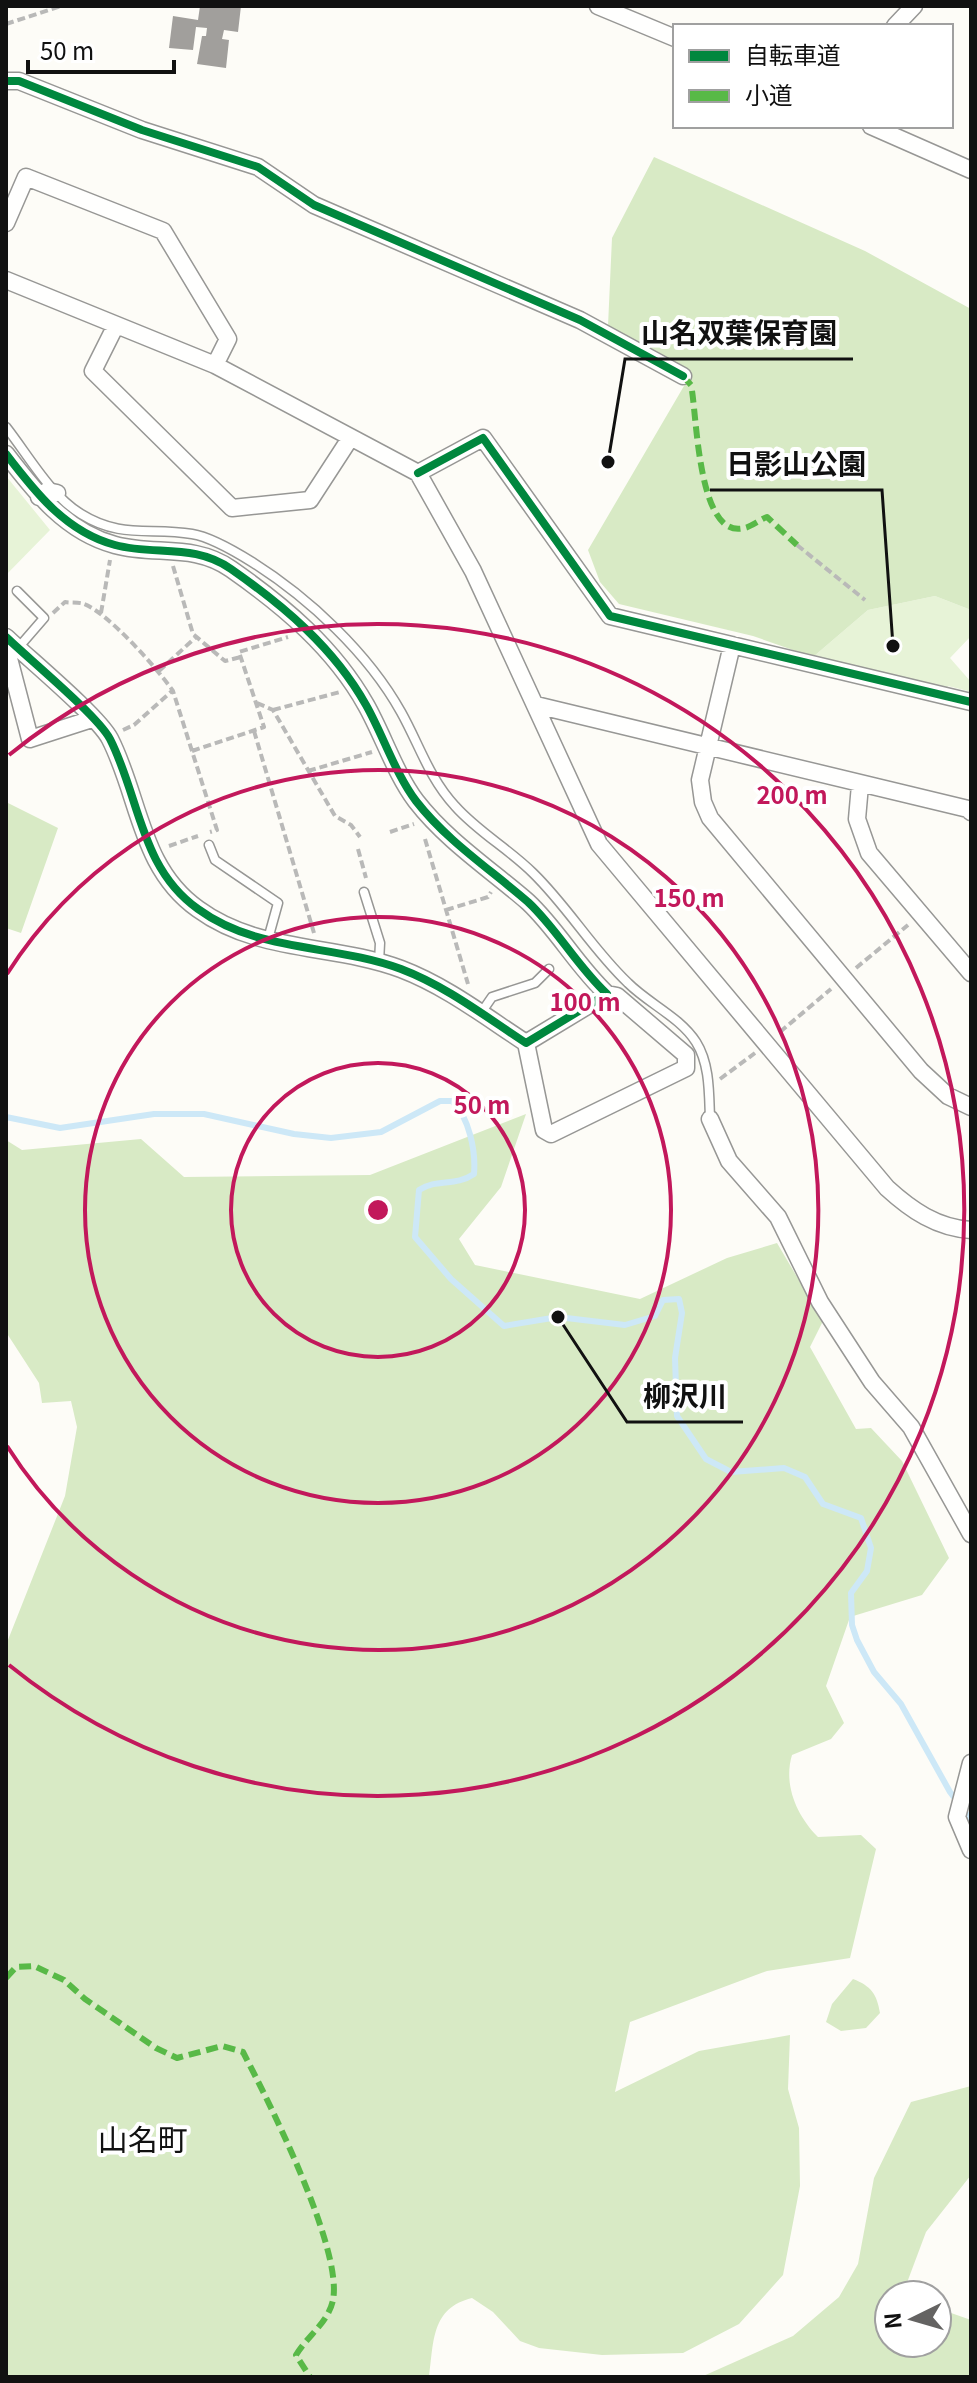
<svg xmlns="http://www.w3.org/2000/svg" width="977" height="2383" font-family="Georgia,'Noto Sans JP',serif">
	<rect width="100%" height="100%" fill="#fdfcf7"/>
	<!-- green -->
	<path fill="#e7f3d7" d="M6,476L50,530L6,575Z
		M935,596L971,610V636L950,658L971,682V696L968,691L948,686L946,690L813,657L868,610Z"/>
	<!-- forest -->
	<path fill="#d8eac5" d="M654,157L865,251L971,309V610L935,596L868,610L813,657L753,636L619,604L600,582L588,550L691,374L608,326L612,238Z
		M6,802L58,828L21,933L6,928Z
		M526,1114L501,1187L459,1239L475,1265L640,1299L727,1258L777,1243L823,1321L810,1347L856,1429L871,1428L902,1461L949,1558L922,1595L850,1617L826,1686L844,1723L831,1739L792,1755C783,1785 797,1816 818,1837L861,1835L876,1849L850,1958L767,1971L630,2022L615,2092L699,2051L790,2035L788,2089L799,2128L800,2186L783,2275L739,2324L683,2353L602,2355L539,2348L520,2341L493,2312L472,2298C431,2308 434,2341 429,2377H6V1645L65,1496L77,1427L71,1401L42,1403L39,1383L6,1332V1140L22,1150L141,1139L184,1177L370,1175Z
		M853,1979C871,1986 877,1994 880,2013L866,2028L841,2031L826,2022L832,2004Z
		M971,2086V2175L926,2232L905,2288L909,2295H889V2343H937V2308L971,2320V2377H701L793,2336L839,2297L858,2264L874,2178L911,2102Z"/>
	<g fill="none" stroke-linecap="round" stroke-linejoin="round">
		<!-- stream -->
		<path stroke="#cde8f7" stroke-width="6" d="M6,1117L60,1128L154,1114H204L294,1134L331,1138L381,1132L440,1101H452C469,1117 476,1151 474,1174C455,1187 437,1178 419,1190L415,1237L451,1279L504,1326L558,1317L625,1325L655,1316L663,1300L679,1299L682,1313L675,1358L677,1416L706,1459L731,1472L784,1468L805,1477L823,1504L861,1518L871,1548L867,1571L851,1593L852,1625L857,1640L874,1672L901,1704L950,1792L971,1820"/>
	</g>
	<!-- building -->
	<path fill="#a19f9c" d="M200,6H241L238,32L224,30L222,39L229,40L226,68L197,64L202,36H206L207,28L196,27L193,50L169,48L173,16L198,20Z"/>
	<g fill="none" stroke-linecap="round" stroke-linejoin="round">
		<defs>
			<path id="lane" d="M6,427C28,455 50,495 81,514C121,539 150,527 192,534C211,537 236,552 252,562C309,598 368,653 401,712C419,744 429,778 455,806C478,832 509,849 533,873C568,907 593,950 628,983C649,1004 680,1017 696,1042C710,1064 709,1094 710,1119
				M17,591L44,618L18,648
				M209,845L215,860L278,903L268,939
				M364,892L380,943L379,962
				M481,1013L492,997L535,983L549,969"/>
			<path id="street" d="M598,6L675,38
				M895,26L914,6
				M6,81H19L142,130L258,167L314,205L580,320L683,376
				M871,126L971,170
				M6,223L26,177L163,231L228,339L215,365
				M6,280L215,365L418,473L473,571L599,844L887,1188C911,1210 937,1228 971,1230
				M115,327L93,371L232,508L310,500L349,440
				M6,454C35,492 66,532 115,545C155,556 194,543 231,569C284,606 334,648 366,705C383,735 395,773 416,801C447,841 490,869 528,902C557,929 577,966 607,994L526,1043C486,1017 446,986 401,969C334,944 258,953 198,909C140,868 140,798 110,739C98,716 29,659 6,637
				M418,473L483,438L610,616L971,702
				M39,497L47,491L57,493
				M732,645L700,780L703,802L710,818L921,1071L948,1096L971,1107
				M6,647L30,739L92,719
				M536,705L968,809L971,812
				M860,785L857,819L869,853L971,973
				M526,1043L544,1130L551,1134L686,1068V1055L617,996L607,994
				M710,1119L729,1161L778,1217L820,1302L872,1382L911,1427L971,1534
				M971,1763L957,1817L971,1850"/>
		</defs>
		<!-- lane casing -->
		<use href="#lane" stroke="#979795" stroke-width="11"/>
		<!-- street casing -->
		<use href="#street" stroke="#979795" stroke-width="19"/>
		<!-- path -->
		<path stroke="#b9b9b8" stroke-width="4" stroke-dasharray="8 4" stroke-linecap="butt" d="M6,24L61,6
			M797,545L865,600
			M173,566L193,634L225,661L241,657
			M53,613L65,602C71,603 79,602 84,604C108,613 157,668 173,691L217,830L210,832
			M101,613L110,560
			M159,671L196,637
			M257,703L273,710L335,816L351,825L360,837
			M273,710L340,692
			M123,730L134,725L172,691
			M254,731L314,933
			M192,751L264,727L239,652L288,637
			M308,771L372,752
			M390,832L414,824
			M425,839L468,984
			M169,846L198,836
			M358,849L366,878
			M446,910L488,897L491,892
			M856,968L908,925
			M780,1032L831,989
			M720,1079L755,1053"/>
		<!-- lane -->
		<use href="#lane" stroke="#fffffe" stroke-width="8"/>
		<!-- street -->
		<use href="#street" stroke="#fffffe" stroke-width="16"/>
		<!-- quiet -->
		<path stroke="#58b947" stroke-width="6" stroke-dasharray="12 6" stroke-linecap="butt" d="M683,376L691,385C697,411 697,540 744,528C751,527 759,520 767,517L797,545
			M6,1978L16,1967L34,1966L64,1980L85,1999L156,2048L177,2058L222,2046L243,2052C269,2102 343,2249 333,2300C328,2323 308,2335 296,2355L310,2377"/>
		<defs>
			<path id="cycleway" d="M6,81H19L142,130L258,167L314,205L580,320L683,376
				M6,454C35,492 66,532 115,545C155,556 194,543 231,569C284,606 334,648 366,705C383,735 395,773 416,801C447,841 490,869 528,902C557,929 577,966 607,994L526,1043C486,1017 446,986 401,969C334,944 258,953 198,909C140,868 140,798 110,739C98,716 29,659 6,637
				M418,473L483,438L610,616L971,702"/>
		</defs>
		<!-- cycleway casing -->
		<use href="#cycleway" stroke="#fff" stroke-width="13"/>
		<!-- cycleway -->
		<use href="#cycleway" stroke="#00873e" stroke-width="8"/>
	</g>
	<!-- distance rings -->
	<g fill="none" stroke="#c2185b" stroke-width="4">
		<circle cx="378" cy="1210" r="147"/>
		<circle cx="378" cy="1210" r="293"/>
		<path d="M7 974A440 440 0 1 1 7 1446"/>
		<path d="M9 755A586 586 0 1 1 9 1665"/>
	</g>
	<g text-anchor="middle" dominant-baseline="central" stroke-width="8" stroke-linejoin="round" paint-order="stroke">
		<!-- quarter labels -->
		<g font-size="30" fill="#111" stroke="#fff">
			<text x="143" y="2138">山名町</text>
		</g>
	</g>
	<circle cx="378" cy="1210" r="12" fill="#c2185b" stroke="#fff" stroke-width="4"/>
	<g font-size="24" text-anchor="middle" font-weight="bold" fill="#c2185b" stroke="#fff" stroke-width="8" stroke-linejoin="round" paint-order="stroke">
		<text x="792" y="804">200 m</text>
		<text x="689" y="907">150 m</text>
		<text x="585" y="1011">100 m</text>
		<text x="482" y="1114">50 m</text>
	</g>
	<!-- callouts -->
	<path fill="none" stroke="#111" stroke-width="3" d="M608 462L625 359H853M893 646L882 490H710M558 1317L627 1422H743"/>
	<g fill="#111" stroke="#fff" stroke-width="3">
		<circle cx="608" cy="462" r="8"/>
		<circle cx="893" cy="646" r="8"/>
		<circle cx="558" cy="1317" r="8"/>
	</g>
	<g font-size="28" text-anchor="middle" font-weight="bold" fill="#111" stroke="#fff" stroke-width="8" stroke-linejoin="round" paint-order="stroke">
		<text x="739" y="343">山名双葉保育園</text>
		<text x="796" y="474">日影山公園</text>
		<text x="685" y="1406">柳沢川</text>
	</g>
	<!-- border -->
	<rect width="977" height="2383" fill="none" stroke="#111111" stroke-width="16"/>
	<!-- legend -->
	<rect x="673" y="24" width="280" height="104" fill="#ffffff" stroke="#a0a0a0" stroke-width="2"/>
	<rect x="689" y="50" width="40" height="12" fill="#00873e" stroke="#a0a0a0" stroke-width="2"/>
	<text x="745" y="64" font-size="24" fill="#111111">自転車道</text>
	<rect x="689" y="90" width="40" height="12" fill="#58b947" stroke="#a0a0a0" stroke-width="2"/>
	<text x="745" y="104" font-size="24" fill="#111111">小道</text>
	<!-- north arrow -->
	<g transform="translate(913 2319) rotate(265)"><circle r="38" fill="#ffffff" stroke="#a0a0a0" stroke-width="2"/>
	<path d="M0-6L14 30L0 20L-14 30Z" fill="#646362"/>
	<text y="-12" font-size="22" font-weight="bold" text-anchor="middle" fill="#111111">N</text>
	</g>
	<!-- scale -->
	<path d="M28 60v12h146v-12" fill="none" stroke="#111111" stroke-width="4"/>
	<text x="40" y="60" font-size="24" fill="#111111" stroke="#ffffff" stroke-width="6" paint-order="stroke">50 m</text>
</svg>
